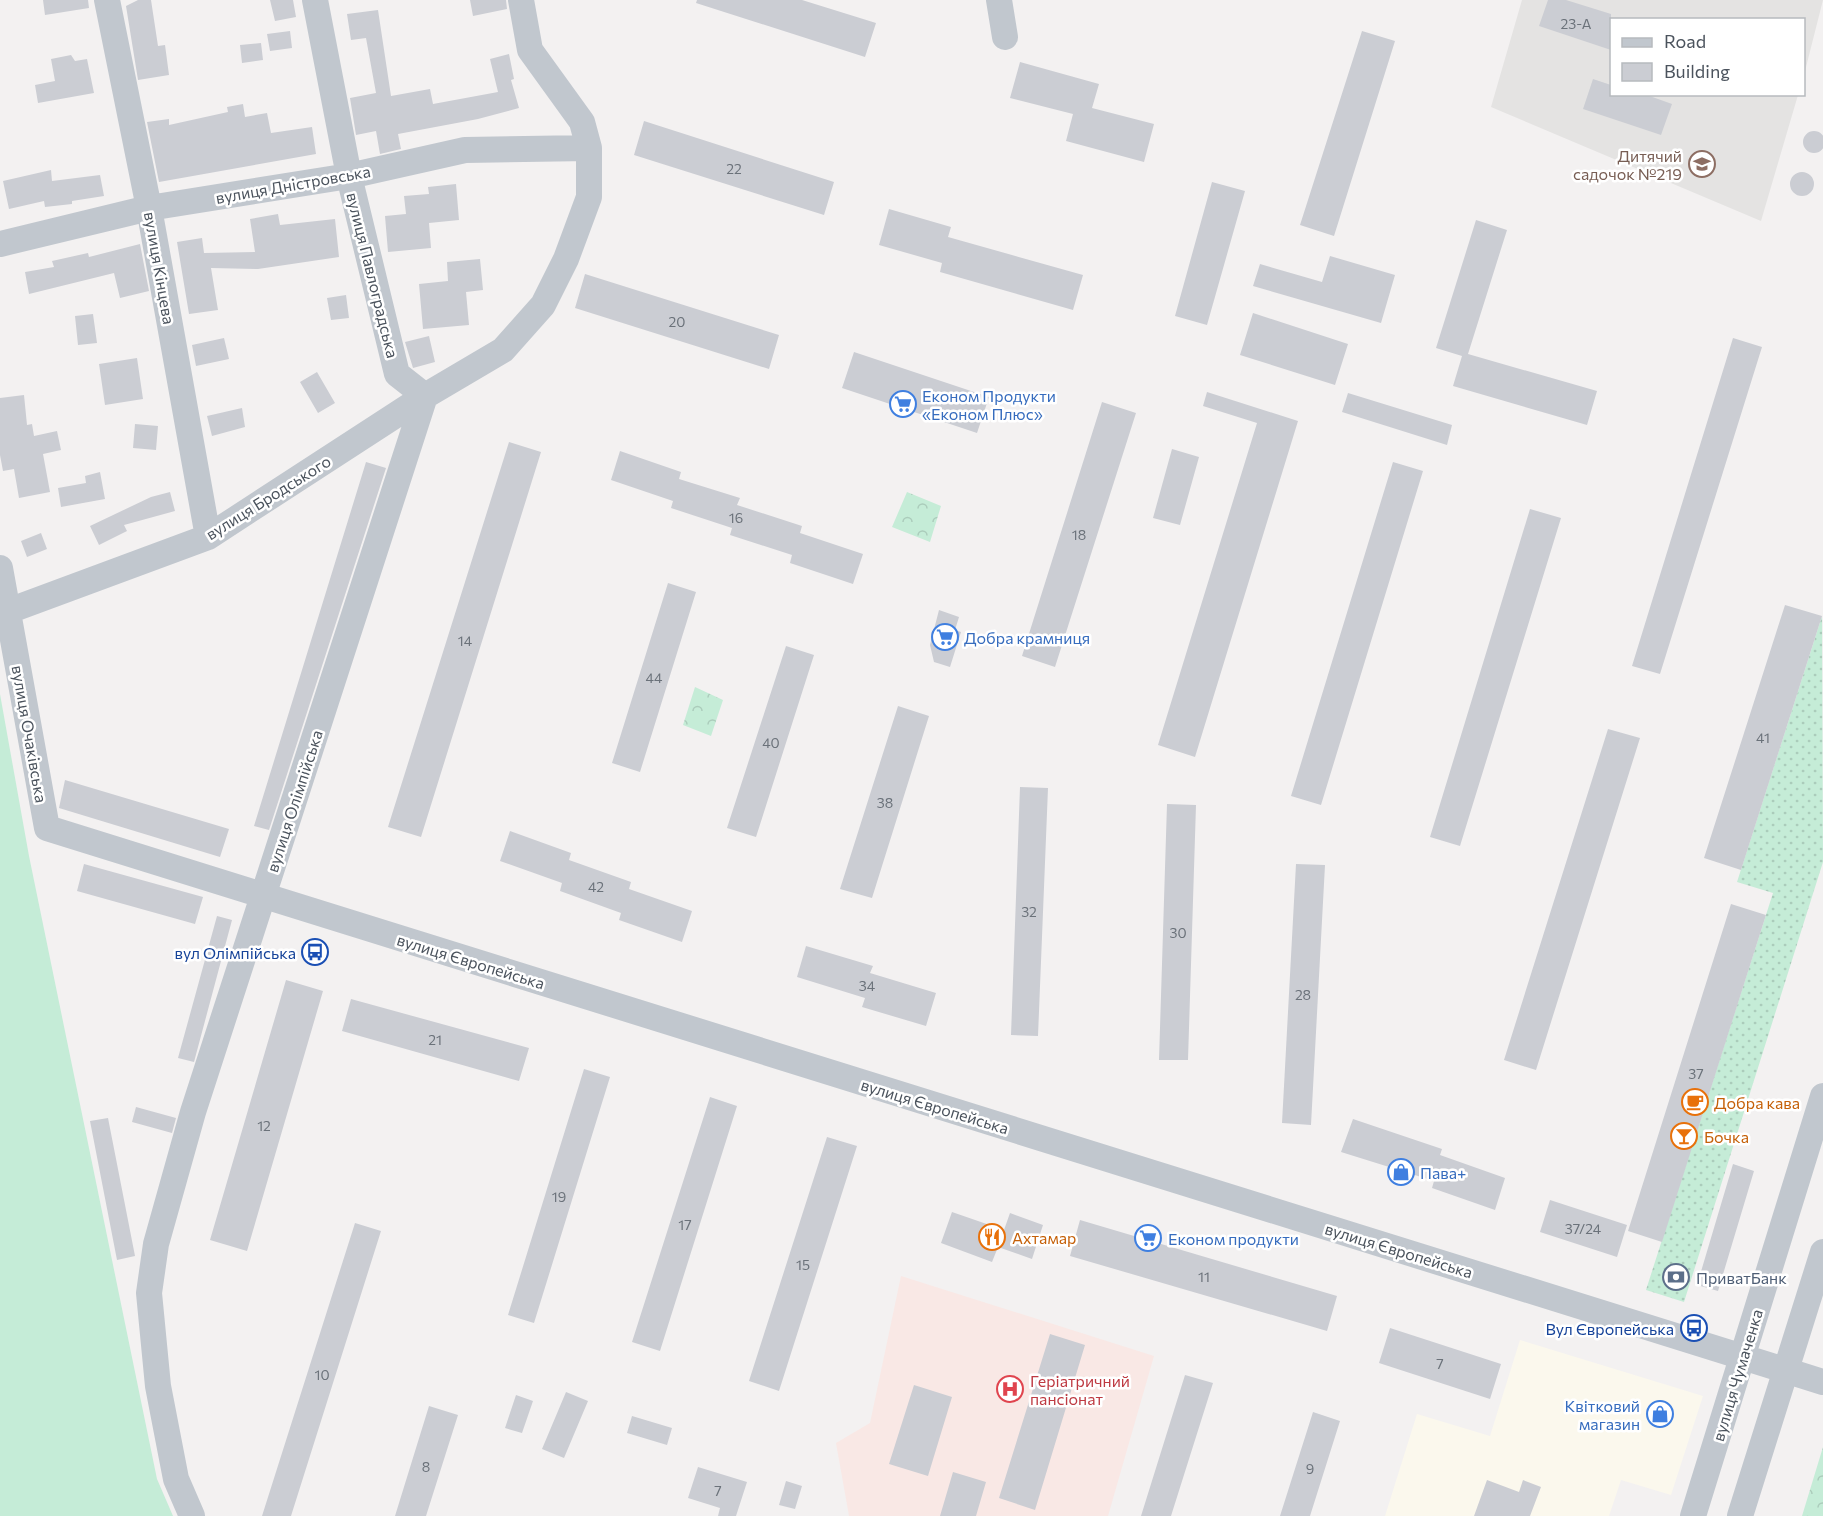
<svg xmlns="http://www.w3.org/2000/svg" width="1823" height="1516" font-family="Commissioner,sans-serif">
	<defs>
		<pattern id="grass-dots" width="8" height="8" patternUnits="userSpaceOnUse" patternTransform="scale(1.5)"><rect width="8" height="8" fill="#c5ecd7"/><path d="M2 2h.1M6 6h.1" fill="none" stroke="#abccbb" stroke-width="1.8" stroke-linecap="round"/></pattern>
		<pattern id="park-crowns" width="20" height="18" patternUnits="userSpaceOnUse" patternTransform="scale(1.5)"><rect width="20" height="18" fill="#c5ecd7"/><path d="M2 6a3 3 0 1 1 6 0M12 15a3 3 0 1 1 6 0" fill="none" stroke="#abccbb"/></pattern>
	</defs>
	<rect width="100%" height="100%" fill="#f3f1f1"/>
	<!-- commercial -->
	<path fill="#fbf8ed" d="M1520,1340L1703,1396L1671,1495L1621,1480L1609,1516H1385L1417,1414L1490,1436Z"/>
	<!-- education -->
	<path fill="#e4e3e2" d="M1522,0H1823L1804,75V20H1612V94L1798,95L1761,221L1491,107Z"/>
	<!-- medical -->
	<path fill="#f9e8e5" d="M901,1276L1154,1356L1108,1516H849L836,1443L870,1423Z"/>
	<!-- grass -->
	<path fill="url(#grass-dots)" d="M1822,616L1823,862L1684,1302L1646,1290L1773,893L1737,882Z"/>
	<!-- park -->
	<path fill="url(#park-crowns)" d="M907,492L941,506L930,542L892,527Z
		M695,687L723,700L711,736L683,725Z
		M1823,1447V1516H1802Z"/>
	<!-- garden -->
	<path fill="#c5ecd7" d="M0,694L29,856L157,1479L173,1516H0Z"/>
	<!-- building -->
	<path fill="#cbcdd3" d="M43,0H88L89,8L45,15Z
		M138,0H151L158,46L165,45L169,75L138,80L126,6Z
		M270,0H293L296,17L275,21Z
		M470,0H506L507,9L473,16Z
		M697,0H802L876,23L865,57L696,3Z
		M1548,0H1566L1611,14V50L1539,26Z
		M378,10L391,96L430,89L433,104L498,92L490,59L509,54L514,79L511,80L519,108L478,119L398,134L401,149L380,154L376,131L356,135L350,98L376,93L366,38L351,40L347,14Z
		M290,31L292,48L270,51L267,34Z
		M1362,31L1395,41L1334,236L1300,225Z
		M261,43L263,60L242,63L240,45Z
		M71,55L75,61L87,59L94,93L38,103L35,85L55,81L51,59Z
		M1020,62L1099,84L1092,108L1154,124L1144,162L1066,141L1073,114L1010,98Z
		M1593,79L1611,85V94H1644L1672,104L1661,135L1583,109Z
		M243,104L245,117L267,113L271,133L312,127L316,154L159,182L147,122L169,119V125L228,112L227,107Z
		M644,121L834,182L824,215L634,155Z
		M1803 142a11 11 0 1 1 22 0a11 11 0 1 1-22 0Z
		M51,170L52,181L100,175L104,196L72,201V204L45,207L44,201L9,209L3,181Z
		M1790 184a12 12 0 1 1 24 0a12 12 0 1 1-24 0Z
		M1212,182L1245,191L1207,325L1175,316Z
		M456,184L459,220L429,223L431,248L388,252L385,216L406,214L404,196L429,194L428,187Z
		M889,209L951,227L948,237L1083,275L1073,310L940,272L942,263L879,245Z
		M278,214L280,225L335,219L339,257L258,269L211,268L218,310L189,314L177,242L202,238L204,253L255,252L250,219Z
		M1476,220L1507,230L1468,354L1597,391L1587,425L1453,386L1462,356L1436,348Z
		M140,244L149,291L120,298L114,273L29,294L25,272L54,267L52,261L88,253L89,257Z
		M1330,256L1395,275L1381,323L1253,286L1260,264L1322,282Z
		M480,259L483,290L466,292L469,325L423,329L419,284L448,281L447,262Z
		M585,274L779,335L769,369L575,308Z
		M346,295L349,318L331,320L327,298Z
		M1253,313L1348,344L1335,385L1240,355Z
		M93,314L97,343L78,345L75,316Z
		M429,336L435,362L413,368L405,342Z
		M224,338L229,359L196,366L192,345Z
		M1733,338L1762,347L1660,674L1632,666Z
		M854,352L989,397L977,433L842,388Z
		M137,358L143,399L105,405L99,364Z
		M317,372L335,403L318,413L300,382Z
		M1207,392L1298,421L1195,757L1158,745L1257,423L1203,406Z
		M1348,393L1452,425L1447,445L1342,412Z
		M24,395L27,425L32,424L34,436L57,431L61,450L43,454L50,492L19,498L14,469L3,471L0,455V398Z
		M1102,402L1136,413L1055,667L1022,656Z
		M242,408L245,427L212,436L207,416Z
		M135,424L158,426L156,450L133,448Z
		M509,442L541,452L421,837L388,827Z
		M1172,449L1199,457L1180,525L1153,518Z
		M620,451L681,472L679,479L740,498L737,505L802,526L800,533L863,554L853,584L790,563L792,555L730,535L732,528L671,508L673,501L611,480Z
		M366,462L386,468L269,830L254,826Z
		M1393,462L1423,471L1321,805L1291,796Z
		M100,472L105,499L61,507L58,488L86,483L85,476Z
		M170,492L175,511L124,525L127,531L99,545L90,526L151,497Z
		M1530,509L1561,518L1460,846L1430,837Z
		M41,533L47,549L27,557L21,541Z
		M668,583L696,592L640,772L612,763Z
		M1785,605L1822,616L1741,870L1704,858Z
		M939,610L959,617L955,630L961,632L950,667L934,662L930,645Z
		M786,646L814,655L756,837L727,828Z
		M898,706L929,716L872,898L840,889Z
		M1608,729L1640,738L1536,1070L1504,1060Z
		M65,780L229,829L220,857L59,808Z
		M1020,787L1048,788L1038,1036L1011,1035Z
		M1167,804L1196,805L1188,1060H1159Z
		M510,831L571,853L569,860L631,882L629,889L692,911L682,942L619,920L621,913L560,891L562,883L500,861Z
		M84,864L203,897L195,924L77,891Z
		M1296,864L1325,865L1311,1125L1282,1123Z
		M1731,904L1766,915L1662,1242L1628,1231Z
		M217,916L232,920L194,1062L178,1058Z
		M806,946L873,966L870,973L936,993L926,1026L862,1007L865,998L797,977Z
		M286,980L323,991L247,1251L210,1240Z
		M351,999L529,1048L519,1081L342,1031Z
		M584,1069L610,1077L534,1323L508,1315Z
		M710,1097L737,1106L660,1351L632,1342Z
		M136,1107L176,1118L172,1133L132,1122Z
		M108,1118L135,1256L117,1260L90,1121Z
		M1353,1119L1442,1149L1440,1155L1505,1178L1495,1210L1432,1188L1434,1181L1341,1152Z
		M827,1137L857,1146L779,1391L749,1381Z
		M1733,1164L1754,1171L1718,1291L1697,1285Z
		M1550,1200L1627,1225L1617,1257L1540,1232Z
		M952,1212L1004,1230L1010,1213L1043,1225L1032,1259L998,1247L992,1262L941,1243Z
		M1080,1220L1337,1296L1327,1331L1070,1256Z
		M355,1223L381,1231L291,1516H262Z
		M1390,1328L1501,1364L1490,1399L1379,1363Z
		M1050,1334L1085,1345L1035,1510L999,1498Z
		M1185,1375L1213,1383L1171,1516H1141Z
		M914,1385L952,1397L928,1476L889,1464Z
		M566,1392L588,1401L564,1458L542,1449Z
		M516,1395L533,1401L522,1433L505,1428Z
		M429,1406L458,1415L426,1516H395Z
		M1313,1412L1340,1421L1310,1516H1280Z
		M632,1416L672,1428L667,1445L627,1433Z
		M698,1467L747,1482L736,1516H718L720,1508L688,1498Z
		M953,1472L986,1482L976,1516H940Z
		M1487,1480L1519,1492L1523,1480L1541,1487L1530,1516H1474Z
		M786,1481L802,1486L795,1509L779,1505Z"/>
	<g fill="none" stroke-linecap="round" stroke-linejoin="round">
		<!-- minor -->
		<path stroke="#c1c7ce" stroke-width="26" d="M107,0L149,208L208,537
			M315,0L349,176L397,374L425,396
			M999,0L1005,37
			M0,244L149,208L349,176L465,150L589,148
			M0,568L47,828L1823,1382
			M0,614L208,537L425,396L503,350L543,305L566,259L589,197V148L582,122L530,50L521,0
			M192,1516L176,1479L158,1386L149,1293L156,1244L193,1112L425,396
			M1693,1516L1823,1096
			M1740,1516L1823,1252"/>
	</g>
	<!-- icons -->
	<defs>
		<symbol id="school-ring" viewBox="-11 -11 22 22"><circle r="9.5" fill="#fff" stroke="#8d6e63" stroke-width="1.5"/><path d="M0-5L7-2L0 1L-7-2ZM-4 1L0 2.5L4 1V4Q0 6-4 4Z" fill="#8d6e63"/></symbol>
		<symbol id="supermarket-ring" viewBox="-11 -11 22 22"><circle r="9.5" fill="#fff" stroke="#3f7fe0" stroke-width="1.5"/><path d="M-6-5.5h2.5l.6 2H6L4.5 2H-2.5L-4.4-4H-6ZM-1.5 3.2a1.3 1.3 0 1 0 .1 0ZM3 3.2a1.3 1.3 0 1 0 .1 0Z" fill="#3f7fe0"/></symbol>
		<symbol id="bus-ring" viewBox="-11 -11 22 22"><circle r="9.5" fill="#fff" stroke="#1a4fb4" stroke-width="1.5"/><path d="M-5-6H5V4H4V6H2V4H-2V6H-4V4H-5ZM-3.5-4V0h7V-4ZM-3.5 1.2v1.5H-2V1.2ZM2 1.2v1.5H3.5V1.2Z" fill="#1a4fb4"/></symbol>
		<symbol id="cafe-ring" viewBox="-11 -11 22 22"><circle r="9.5" fill="#fff" stroke="#e8710a" stroke-width="1.5"/><path d="M-5.5-4.5H6V0H3Q3 3.5 0 3.5H-2.5Q-5.5 3.5-5.5 0ZM3-3.2v2h1.7v-2ZM-6 4.5H4V6H-6Z" fill="#e8710a"/></symbol>
		<symbol id="bar-ring" viewBox="-11 -11 22 22"><circle r="9.5" fill="#fff" stroke="#e8710a" stroke-width="1.5"/><path d="M-6-5H6L.8 .8V4.5H3.5V6h-7V4.5H-.8V.8Z" fill="#e8710a"/></symbol>
		<symbol id="shop-ring" viewBox="-11 -11 22 22"><circle r="9.5" fill="#fff" stroke="#3f7fe0" stroke-width="1.5"/><path d="M-5-2.5h2.3a2.7 3.5 0 0 1 5.4 0H5L5.5 6h-11ZM-1.5-2.5h3a1.5 2.3 0 0 0-3 0Z" fill="#3f7fe0"/></symbol>
		<symbol id="restaurant-ring" viewBox="-11 -11 22 22"><circle r="9.5" fill="#fff" stroke="#e8710a" stroke-width="1.5"/><path d="M-5-6h1v4h1v-4h1v4h1v-4h1v5L-1.5 .5V6h-2V.5L-5-1ZM5-6V6H3V1.5H1.5Q1.5-4 5-6Z" fill="#e8710a"/></symbol>
		<symbol id="bank-ring" viewBox="-11 -11 22 22"><circle r="9.5" fill="#fff" stroke="#5c6f8a" stroke-width="1.5"/><path d="M-6-4H6V4H-6ZM0-2.3a2.3 2.3 0 1 0 0 4.6a2.3 2.3 0 1 0 0-4.6Z" fill="#5c6f8a"/></symbol>
		<symbol id="hospital-ring" viewBox="-11 -11 22 22"><circle r="9.5" fill="#fff" stroke="#e0444e" stroke-width="1.5"/><path d="M-5-5h3v3.5h4V-5h3V5h-3V1.5h-4V5h-3Z" fill="#e0444e"/></symbol>
	</defs>
	<g fill-rule="evenodd">
		<use href="#school-ring" x="1687" y="149" width="30" height="30"/>
		<use href="#supermarket-ring" x="888" y="389" width="30" height="30"/>
		<use href="#supermarket-ring" x="930" y="622" width="30" height="30"/>
		<use href="#bus-ring" x="300" y="937" width="30" height="30"/>
		<use href="#cafe-ring" x="1680" y="1087" width="30" height="30"/>
		<use href="#bar-ring" x="1669" y="1121" width="30" height="30"/>
		<use href="#shop-ring" x="1386" y="1157" width="30" height="30"/>
		<use href="#restaurant-ring" x="977" y="1222" width="30" height="30"/>
		<use href="#supermarket-ring" x="1133" y="1223" width="30" height="30"/>
		<use href="#bank-ring" x="1661" y="1262" width="30" height="30"/>
		<use href="#bus-ring" x="1679" y="1313" width="30" height="30"/>
		<use href="#hospital-ring" x="995" y="1374" width="30" height="30"/>
		<use href="#shop-ring" x="1645" y="1399" width="30" height="30"/>
	</g>
	<g text-anchor="middle" dominant-baseline="central" stroke-width="5" stroke-linejoin="round" paint-order="stroke">
		<!-- number labels -->
		<g font-size="14" fill="#6b727a">
			<text x="1576" y="23">23-А</text>
			<text x="734" y="168">22</text>
			<text x="677" y="321">20</text>
			<text x="736" y="517">16</text>
			<text x="1079" y="534">18</text>
			<text x="465" y="640">14</text>
			<text x="654" y="677">44</text>
			<text x="1763" y="737">41</text>
			<text x="771" y="742">40</text>
			<text x="885" y="802">38</text>
			<text x="596" y="886">42</text>
			<text x="1029" y="911">32</text>
			<text x="1178" y="932">30</text>
			<text x="867" y="985">34</text>
			<text x="1303" y="994">28</text>
			<text x="435" y="1039">21</text>
			<text x="1696" y="1073">37</text>
			<text x="264" y="1125">12</text>
			<text x="559" y="1196">19</text>
			<text x="685" y="1224">17</text>
			<text x="1583" y="1228">37/24</text>
			<text x="803" y="1264">15</text>
			<text x="1204" y="1276">11</text>
			<text x="1440" y="1363">7</text>
			<text x="322" y="1374">10</text>
			<text x="426" y="1466">8</text>
			<text x="1310" y="1468">9</text>
			<text x="718" y="1490">7</text>
		</g>
		<!-- education labels -->
		<g font-size="16" fill="#785e54" stroke="#fff" text-anchor="end">
			<text x="1682" y="155">Дитячий<tspan x="1682" dy="18">садочок №219</tspan></text>
		</g>
		<!-- street labels -->
		<g font-size="16" fill="#4b535d" stroke="#fff">
			<text transform="translate(293 184) rotate(-10)">вулиця Дністровська</text>
			<text transform="translate(160 268) rotate(80)">вулиця Кінцева</text>
			<text transform="translate(373 275) rotate(76)">вулиця Павлоградська</text>
			<text transform="translate(268 497) rotate(-32)">вулиця Бродського</text>
			<text transform="translate(30 734) rotate(80)">вулиця Очаківська</text>
			<text transform="translate(294 801) rotate(-72)">вулиця Олімпійська</text>
			<text transform="translate(471 961) rotate(17)">вулиця Європейська</text>
			<text transform="translate(935 1106) rotate(17)">вулиця Європейська</text>
			<text transform="translate(1399 1250) rotate(17)">вулиця Європейська</text>
			<text transform="translate(1737 1375) rotate(-73)">вулиця Чумаченка</text>
		</g>
		<!-- shop labels -->
		<g font-size="16" fill="#366cbe" stroke="#fff" text-anchor="start">
			<text x="922" y="395">Економ Продукти<tspan x="922" dy="18">«Економ Плюс»</tspan></text>
			<text x="964" y="637">Добра крамниця</text>
			<text x="1420" y="1172">Пава+</text>
			<text x="1168" y="1238">Економ продукти</text>
			<text x="1640" y="1405" text-anchor="end">Квітковий<tspan x="1640" dy="18">магазин</tspan></text>
		</g>
		<!-- transit labels -->
		<g font-size="16" fill="#164399" stroke="#fff" text-anchor="end">
			<text x="296" y="952">вул Олімпійська</text>
			<text x="1674" y="1328">Вул Європейська</text>
		</g>
		<!-- food labels -->
		<g font-size="16" fill="#c56008" stroke="#fff" text-anchor="start">
			<text x="1714" y="1102">Добра кава</text>
			<text x="1704" y="1136">Бочка</text>
			<text x="1012" y="1237">Ахтамар</text>
		</g>
		<!-- service labels -->
		<g font-size="16" fill="#4e5e75" stroke="#fff" text-anchor="start">
			<text x="1696" y="1277">ПриватБанк</text>
		</g>
		<!-- health labels -->
		<g font-size="16" fill="#be3a42" stroke="#fff" text-anchor="start">
			<text x="1030" y="1380">Геріатричний<tspan x="1030" dy="18">пансіонат</tspan></text>
		</g>
	</g>
	<!-- legend -->
	<rect x="1610" y="18" width="195" height="78" fill="#ffffff" stroke="#b7babe" stroke-width="1.5"/>
	<rect x="1622" y="38" width="30" height="9" fill="#c1c7ce" stroke="#b7babe" stroke-width="1.5"/>
	<text x="1664" y="48" font-size="18" fill="#4b535d">Road</text>
	<rect x="1622" y="63" width="30" height="18" fill="#cbcdd3" stroke="#b7babe" stroke-width="1.5"/>
	<text x="1664" y="78" font-size="18" fill="#4b535d">Building</text>
</svg>
